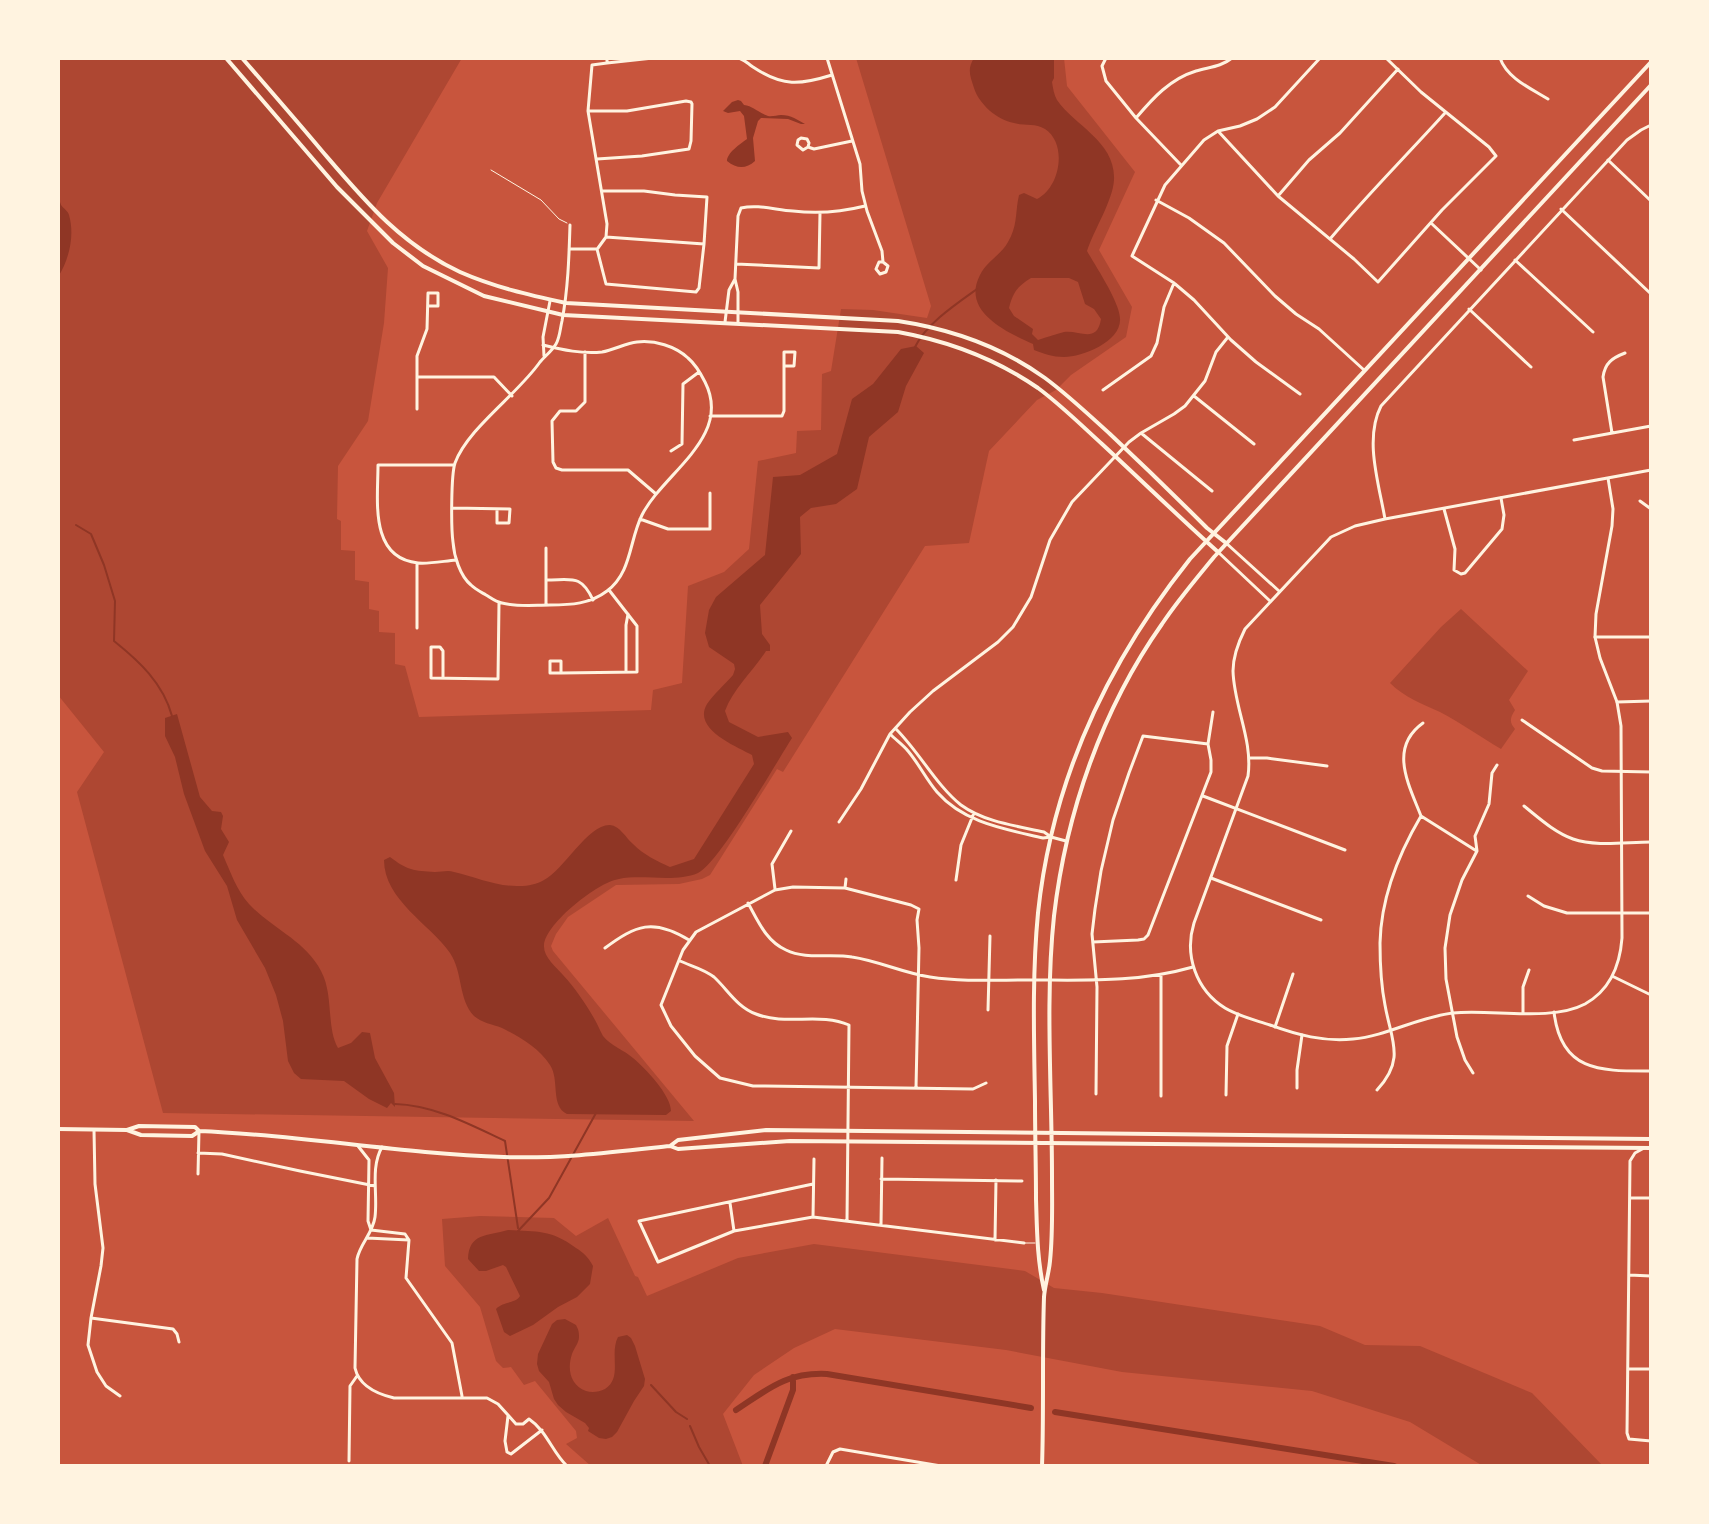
<svg xmlns="http://www.w3.org/2000/svg" width="1709" height="1524" font-family="Raleway,sans-serif">
	<rect width="100%" height="100%" fill="#c8553d"/>
	<!-- green -->
	<path fill="#ae4732" d="M58,58H462L377,203L367,231L388,268L384,323L368,421L338,466L337,519L341,521V550L355,551V580L369,582V609L379,611V632L395,633V664L405,666L419,717L651,710L653,690L682,683L688,586L724,572L749,549L758,461L796,453L797,431L821,430L822,374L831,371L841,309L873,310L927,318L931,306L856,58H1064L1067,86L1135,172L1099,250L1132,307L1126,337L1071,375L1056,390L1037,400L989,451L969,543L925,546L783,772L777,769L710,875L702,879L679,884L616,885L568,917L556,934L551,946L553,951L694,1121L163,1113L77,792L104,752L58,695Z
		M1461,609L1528,671L1509,700L1515,710C1510,718 1509,722 1515,729L1501,749C1481,737 1461,723 1440,712C1422,704 1404,697 1390,683L1441,627Z
		M480,1216L554,1218L576,1236L608,1218L635,1276L638,1277L647,1296L738,1258L814,1244L1025,1271L1054,1288L1102,1293L1320,1326L1365,1345L1420,1346L1532,1393L1603,1466H1483L1410,1422L1312,1391L1122,1372L1006,1350L835,1329L794,1348L754,1375L723,1414L743,1466H591L566,1444L577,1438L576,1431L535,1381L524,1385L511,1367L503,1368L496,1361L480,1307L445,1266L442,1219Z"/>
	<!-- water -->
	<path fill="#8f3625" fill-rule="evenodd" d="M974,58H1054V78L1052,82C1053,88 1054,95 1057,100C1075,126 1116,142 1114,180C1113,200 1094,230 1087,251C1096,267 1119,301 1120,318C1122,341 1083,357 1064,357C1052,357 1045,354 1034,350L1033,344C1006,332 961,311 980,275C987,261 1001,255 1008,242C1018,225 1015,212 1019,195L1024,193L1037,199C1060,188 1068,144 1045,129C1035,123 1025,126 1014,123C997,120 979,104 974,88C970,76 967,69 974,58ZM1031,278H1069L1078,282L1085,304L1094,309L1101,319C1097,344 1080,330 1064,332C1056,334 1047,337 1038,340L1032,334L1033,329L1014,316L1009,308C1013,292 1018,286 1031,278Z
		M738,100L741,101L744,105C753,106 759,113 768,116C772,117 777,115 781,115C791,115 798,120 805,124H801L788,119L761,118L758,121L753,138L755,161C746,169 737,169 727,161C727,153 740,144 747,139L744,116L740,111L728,113L723,111L732,102Z
		M58,193C60,197 59,201 61,205C64,209 68,211 69,215C75,235 69,260 58,277Z
		M916,346L924,353L906,386L898,412L869,437L857,489L836,504L811,508L800,517L801,554L760,605L762,634L770,645V651H766C753,671 733,689 725,711L729,722L758,737L788,732L792,738C776,763 719,863 698,873C675,883 643,874 619,879C598,882 546,923 544,945C543,957 556,967 563,975C575,988 586,1004 595,1020C598,1025 600,1031 603,1036C611,1046 624,1050 633,1058C645,1068 671,1095 671,1111L666,1115L567,1114C550,1106 560,1080 550,1065C539,1048 520,1037 502,1028C492,1024 482,1023 474,1016C458,999 463,972 450,953C430,924 384,900 384,860L390,857C407,870 414,871 435,872C442,872 448,870 454,872C476,877 497,887 520,886C528,886 537,884 544,880C564,870 588,824 610,825C620,826 626,838 633,844C644,855 657,861 670,867L694,859L754,764L752,755C736,746 692,729 707,704C714,694 725,684 733,675L735,669L734,664L709,647L705,633L709,610L716,597L765,555L773,477L800,475L837,454L852,399L873,384L901,349Z
		M177,714L200,797L212,811L221,812L223,816L221,829L229,842L223,855C230,871 237,891 249,904C271,928 306,941 321,971C334,995 326,1027 338,1048L351,1043L362,1032L370,1033L375,1058L394,1093L395,1107L391,1103L387,1108L369,1099L344,1081L301,1079L294,1073L288,1061L283,1021L276,995L265,968L237,920L227,886L205,851L184,794L175,757L165,736V718Z
		M508,1230C538,1232 550,1229 576,1248C584,1253 588,1257 593,1266L590,1284L577,1297L558,1307L533,1325L510,1336L504,1332L496,1309C503,1301 515,1304 520,1296L506,1267L503,1265L486,1271H479L468,1259C469,1233 487,1236 508,1230Z
		M565,1319L576,1325C578,1329 579,1331 579,1337C579,1343 574,1348 572,1354C567,1369 570,1385 586,1391C592,1393 599,1392 605,1389C623,1378 609,1354 618,1337L627,1335L631,1338L635,1346L645,1379L644,1386L634,1401L617,1432L612,1437L606,1439L599,1438L588,1431L589,1428L585,1423L566,1412L558,1405L554,1399L549,1382L539,1371L537,1364L538,1354L552,1324L557,1320Z"/>
	<g fill="none" stroke-linecap="round" stroke-linejoin="round">
		<!-- stream -->
		<path stroke="#8f3625" stroke-width="2" d="M915,347C926,324 956,304 977,289
			M76,525L91,534L104,565L115,601L114,641C139,661 163,683 172,716
			M395,1104C434,1105 471,1125 505,1141L518,1228
			M518,1231L549,1198L596,1113
			M651,1385L676,1412L687,1419
			M690,1426L699,1447L710,1466"/>
		<!-- canal -->
		<path stroke="#8f3625" stroke-width="6" d="M736,1410C768,1389 787,1372 827,1374L1031,1408
			M1055,1412L1394,1466
			M765,1466L793,1390V1377"/>
		<!-- service -->
		<path stroke="#fff3e0" stroke-width="1" d="M491,170L541,200L559,219L567,223
			M1024,1243H1035"/>
		<!-- minor -->
		<path stroke="#fff3e0" stroke-width="3" d="M739,58C746,61 746,62 753,67C783,87 800,85 832,75
			M827,58L860,164L862,191L867,211L882,251L883,262L888,266L886,272L880,274L876,269L879,262H883
			M1106,58L1102,66L1106,81L1136,118L1180,164
			M1500,58C1507,78 1530,88 1548,99
			M607,63L653,58
			M588,111H627L686,101L691,102L692,104L691,141L689,149L642,156L597,159
			M1136,118C1153,98 1170,79 1196,71C1209,67 1221,67 1232,58
			M1218,131L1278,196L1354,259L1378,282L1442,210L1496,156L1489,147L1421,92L1386,58
			M808,147L809,143L807,139L801,138L798,140L797,145L803,150L808,147L814,149L852,141
			M1608,160L1651,201
			M1278,196L1309,160L1340,133L1398,69
			M1156,200L1189,218L1224,243L1275,296L1296,314L1319,329L1364,370
			M1561,209L1650,293
			M1431,223L1481,270
			M606,237L704,244
			M1330,239C1367,195 1407,155 1445,113
			M598,248L606,237L607,224L588,111L592,65L607,63V58
			M569,249H597
			M597,249L606,284L696,292L699,288L704,244L707,197L675,195L644,191H603
			M1515,260L1593,332
			M736,264L819,268L820,213
			M735,279L738,292V322
			M1469,309L1531,367
			M725,322L729,290L735,279L738,216L741,208C758,204 776,210 793,211C818,214 841,212 865,206
			M543,345C563,350 582,354 602,352C614,350 626,343 637,342C655,340 675,346 688,358C695,364 701,374 705,382C733,437 663,473 642,515C629,541 632,572 607,591C590,604 571,605 550,605C534,605 517,607 502,603C496,602 491,598 486,595C481,592 475,589 471,585C460,576 454,556 453,542C451,528 451,475 455,463C468,428 517,395 540,362C545,356 552,351 556,344C560,337 560,329 562,321C568,289 569,258 570,225
			M585,352V402L576,411H560L552,421L553,462L556,468L562,470H628L656,494
			M544,356L543,337L550,301
			M417,377H494L512,396
			M1103,390L1151,356L1157,343L1164,307L1174,283
			M1300,394L1256,362L1231,340L1194,300L1174,283L1132,256L1165,185L1204,140L1218,131L1240,126L1257,119L1275,107L1320,58
			M1194,396L1254,444
			M417,409V356L427,329L428,293H438V306H428
			M710,416H782L784,411V352H795L794,366H784
			M1141,433L1212,491
			M1612,433L1603,377C1605,363 1612,358 1625,353
			M1574,440L1651,426
			M671,451L682,444L683,384L699,372
			M454,465H378C378,500 369,558 418,563C430,564 444,561 456,560
			M1640,501L1651,509
			M453,508L510,509L509,523H497V509
			M1444,509L1455,549L1454,570L1461,574L1465,573L1502,529L1504,515L1501,498
			M640,519L668,529H710V493
			M546,548V605
			M417,564V628
			M546,580C572,580 581,574 593,600
			M1595,637H1651
			M626,672V625L628,614
			M561,673V661H550V673H561L637,672V626L609,590
			M443,678V651L440,647H431V678L498,679L499,603
			M1617,702L1651,701
			M1522,720L1592,768L1602,771L1651,772
			M896,729C919,752 937,786 961,805C984,822 1017,826 1044,832L1051,837
			M890,734C896,740 903,745 908,751C919,764 926,779 937,792C964,823 1005,829 1043,838L1051,837L1066,841
			M1250,758H1267L1327,766
			M1203,796L1345,850
			M1524,806C1539,818 1554,832 1573,839C1596,847 1626,842 1651,842
			M1421,816L1475,850
			M839,822L861,789L890,734L910,712L933,691L998,642L1013,627L1031,597L1050,540L1072,502L1129,442L1141,433L1174,414L1185,406L1205,381L1216,352L1228,337
			M1211,878L1321,920
			M956,880L961,845L974,813
			M845,888L846,879
			M775,889L772,864L791,831
			M1528,896L1544,906L1567,913H1651
			M748,903C758,921 766,941 786,950C806,960 831,953 852,957C879,961 903,973 930,977C962,982 996,980 1028,980C1085,980 1137,983 1193,967
			M1093,942L1138,940L1144,939L1148,935L1211,772V760L1208,744L1213,712
			M605,948C636,925 653,918 689,940
			M680,961C691,966 704,969 714,977C728,990 737,1007 756,1014C786,1026 820,1012 849,1025L847,1220
			M988,1010L990,936
			M1554,1012C1561,1073 1602,1071 1651,1071
			M1523,1013V987L1529,970
			M1275,1027L1293,974
			M1473,1073L1465,1060L1457,1037L1446,979L1445,948L1450,915L1462,880L1477,851L1475,836L1489,804L1492,773L1497,765
			M916,1088L919,948L917,920L919,909L911,905L845,888L793,887L775,890L696,932L683,950L661,1005L671,1026L695,1056L720,1078L753,1086H765L973,1089L986,1083
			M1297,1088V1070L1302,1035
			M1377,1090C1406,1059 1391,1040 1385,1005C1381,985 1380,964 1380,943C1381,898 1398,855 1421,816C1409,785 1388,748 1423,723
			M1096,1094L1097,987L1092,934L1095,909L1101,871L1113,820L1129,773L1143,736L1208,744
			M1226,1095L1227,1046L1238,1014
			M1161,1096V975
			M94,1130L95,1184L103,1248L101,1266L91,1318L88,1345L97,1372L106,1386L120,1396
			M358,1146L369,1160L368,1221L371,1230
			M382,1147C370,1168 378,1194 375,1217C373,1233 360,1244 357,1259L355,1368C359,1386 377,1394 394,1398H487L498,1404L516,1424H523L529,1419C547,1431 552,1452 567,1466
			M1644,1148L1635,1153L1630,1161L1627,1433L1629,1439L1651,1441
			M198,1153L222,1154L300,1171L375,1186
			M198,1174L199,1131
			M881,1179L1022,1181
			M813,1184L639,1221L658,1262L734,1231L813,1217L1024,1243
			M1630,1198H1651
			M730,1203L734,1231
			M813,1217L814,1159
			M881,1225L882,1158
			M367,1238L409,1240L405,1234L371,1230
			M409,1240L406,1278L452,1343L462,1396
			M995,1240L996,1180
			M1629,1275L1651,1276
			M91,1318L173,1329L177,1334L179,1342
			M1628,1369H1651
			M508,1416L505,1441L507,1452L511,1454L542,1430
			M349,1461L350,1386L357,1376
			M826,1466L833,1452L840,1449L941,1466"/>
		<!-- tertiary -->
		<path stroke="#fff3e0" stroke-width="3" d="M1608,478L1613,509L1612,526L1596,614L1595,637L1600,658L1617,702L1621,726L1622,938C1620,965 1610,990 1585,1004C1551,1022 1492,1009 1453,1013C1418,1017 1387,1036 1353,1039C1324,1042 1297,1035 1270,1025C1255,1020 1238,1016 1225,1008C1196,990 1184,955 1194,923L1248,776C1253,740 1234,707 1233,671C1233,658 1239,641 1245,629L1331,537L1355,526L1385,519L1651,470
			M1385,519C1379,484 1364,439 1381,406L1627,140L1641,130L1651,125
			M1226,543L1279,591
			M1218,552L1270,601
			M1612,976L1651,995"/>
		<!-- secondary -->
		<path stroke="#fff3e0" stroke-width="4" d="M226,58L337,187L393,243L423,266L484,296L563,315L898,332C948,341 996,359 1038,388C1061,405 1081,425 1102,444C1141,480 1179,517 1218,552
			M242,58C269,89 296,120 322,151C364,200 400,244 460,272C494,287 529,295 566,303L898,321C951,329 1002,347 1045,378C1068,395 1089,415 1110,434C1143,465 1175,496 1207,528L1226,543
			M58,1129L127,1130L141,1135L192,1136L198,1132
			M127,1130L139,1126L195,1127L199,1131C301,1135 402,1154 504,1157C560,1159 615,1152 670,1146L678,1149L790,1141L1651,1148
			M670,1146L678,1140L766,1130L1651,1139
			M1044,1290C1037,1259 1037,1230 1036,1199C1036,1166 1035,1134 1035,1101C1034,1039 1032,975 1038,913C1052,780 1107,663 1190,559L1651,62
			M1042,1466C1044,1410 1042,1353 1044,1297C1045,1284 1049,1273 1050,1261C1053,1233 1052,1204 1052,1176C1052,1091 1045,1000 1054,916C1066,813 1102,709 1162,624C1178,600 1196,579 1214,557L1651,85"/>
	</g>
	<!-- border -->
	<rect width="1709" height="1524" fill="none" stroke="#fff3e0" stroke-width="120"/>
</svg>
